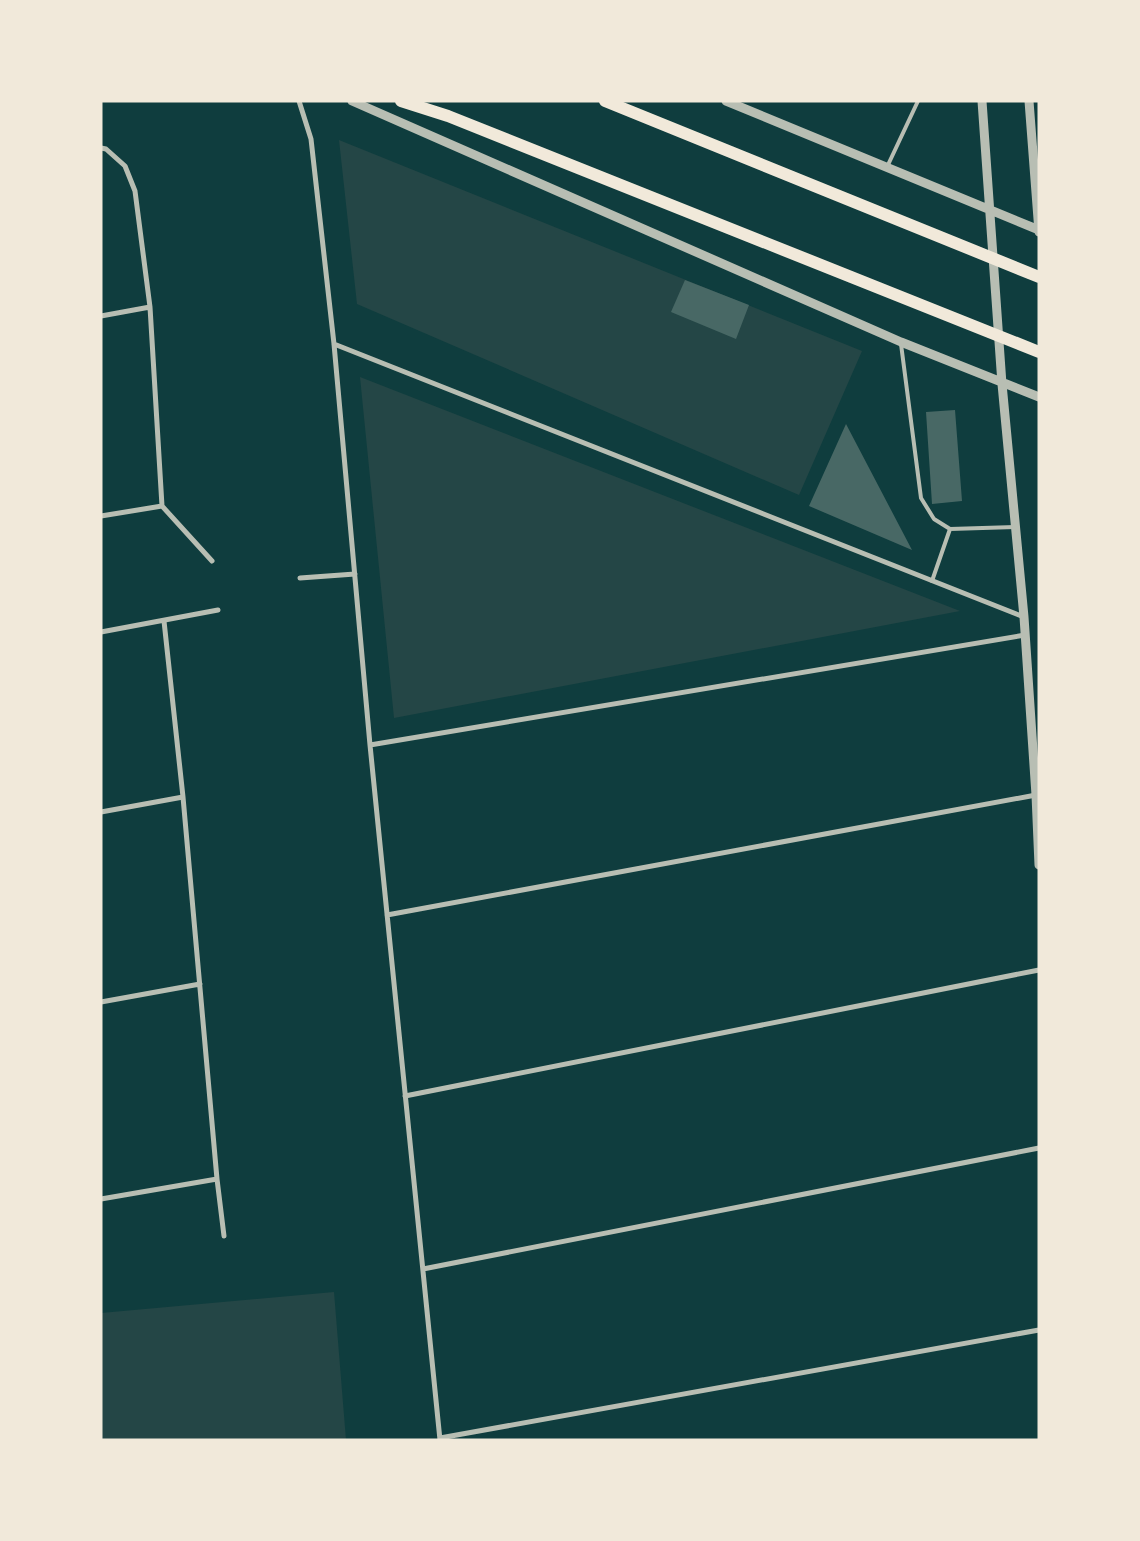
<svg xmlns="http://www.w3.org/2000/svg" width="1140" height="1541" font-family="Lora,serif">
	<rect width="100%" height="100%" fill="#0f3d3e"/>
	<!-- green -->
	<path fill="#244646" d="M339,140L862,351L799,495L357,304Z
		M360,377L960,611L394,718Z
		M334,1292L346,1440H101V1313Z"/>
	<!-- building -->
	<path fill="#486865" d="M685,280L749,305L736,339L671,312Z
		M955,410L962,501L932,504L926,412Z
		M846,424L912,550L809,506Z"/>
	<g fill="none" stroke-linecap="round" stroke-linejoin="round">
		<!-- service -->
		<path stroke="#b8beb3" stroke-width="4" d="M887,167L918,101
			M901,344L921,498L934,519L950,529L1015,527
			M932,581L950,529"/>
		<!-- minor -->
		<path stroke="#b8beb3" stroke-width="5" d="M299,101L311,139L334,344L370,745L440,1440
			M101,148L106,149L125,166L135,191L150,307L162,506
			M101,316L150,307
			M334,344L1024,617
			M162,506L212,561
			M101,516L162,506
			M300,578L355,574
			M164,621L183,797L217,1179L224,1236
			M101,632L218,610
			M370,745L1025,635
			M101,812L183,797
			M387,915L1036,795
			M101,1002L200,984
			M405,1096L1039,970
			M101,1199L217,1179
			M423,1269L1039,1148
			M440,1438L1039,1330"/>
		<!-- tertiary -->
		<path stroke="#b8beb3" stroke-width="9" d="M352,101L901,342L1039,397
			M726,101L1039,230
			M982,101L1002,384L1024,617L1036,795L1039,865
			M1029,101L1039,232"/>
		<!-- primary -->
		<path stroke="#f1e9da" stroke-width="12" d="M401,101L448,116L1039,352
			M605,101L1039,277"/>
	</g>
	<!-- border -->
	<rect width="1140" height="1541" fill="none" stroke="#f1e9da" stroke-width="205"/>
</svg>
